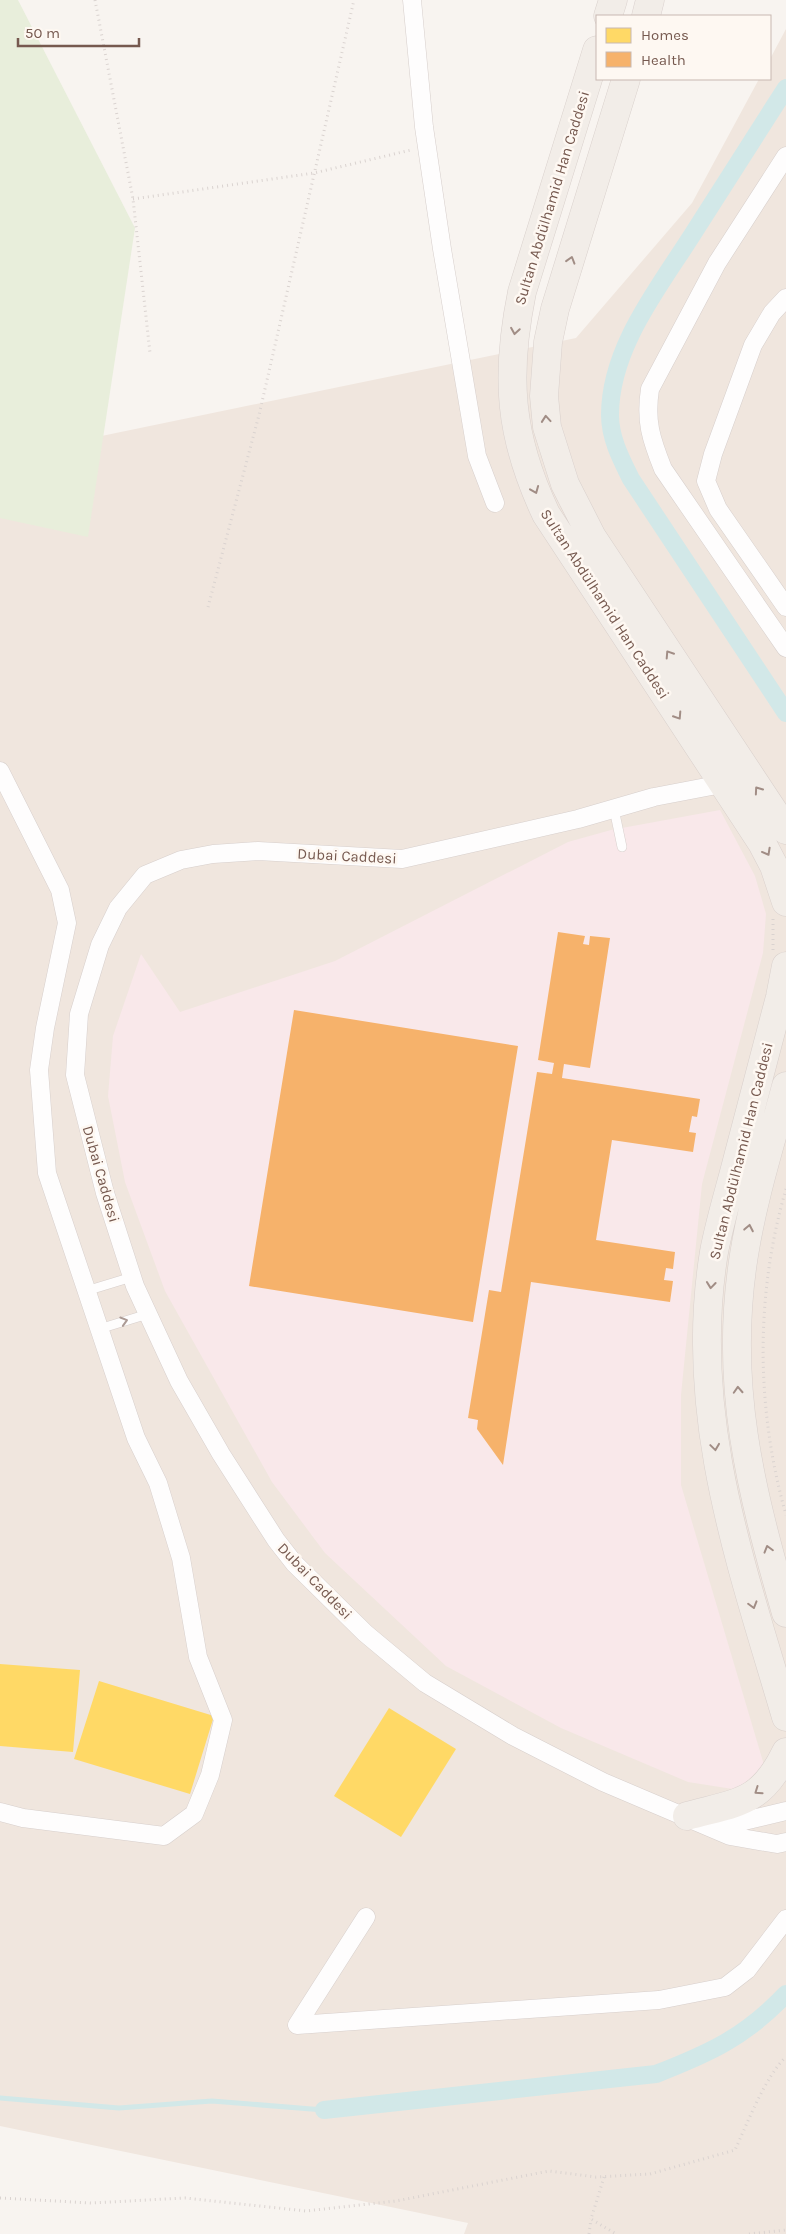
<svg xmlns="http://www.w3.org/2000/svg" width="786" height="2234" font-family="Karla,sans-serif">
	<rect width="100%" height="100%" fill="#f8f4f0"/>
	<!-- residential -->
	<path fill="#f0e6de" d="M786,29V2234H464L468,2223L0,2126V457L576,338L692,203L759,79H770V59Z"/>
	<!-- medical -->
	<path fill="#f9e8ea" d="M720,810L755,876L766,914L763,953L702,1184L681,1395V1485L764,1765L739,1790L688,1782L561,1728L446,1666L325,1553L272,1482L165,1291L125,1182L108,1096L113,1036L141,954L180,1012L335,961L568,842L611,830Z"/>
	<!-- green -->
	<path fill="#e8eedb" d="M0,0H18L135,228L88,537L0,518Z"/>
	<!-- homes -->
	<path fill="#ffd966" d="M0,1664L80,1670L73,1752L0,1746Z
		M99,1681L214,1716L190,1794L74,1759Z
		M389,1708L456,1749L401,1837L334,1796Z"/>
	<!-- health -->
	<path fill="#f6b26b" d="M558,932L585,936L583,944L589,945L590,936L610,938L590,1068L564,1064L562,1078L700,1099L697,1117L692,1116L689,1132L696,1133L693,1152L612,1140L596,1240L675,1252L673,1269L666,1268L664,1280L673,1281L670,1302L531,1282L503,1465L477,1429L478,1420L468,1418L489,1290L501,1292L537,1072L552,1074L554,1063L538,1060Z
		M294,1010L518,1046L473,1322L249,1286Z"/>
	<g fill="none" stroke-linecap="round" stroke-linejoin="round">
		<!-- stream -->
		<path stroke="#d2e8e8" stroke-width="5" d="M0,2098L119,2108L212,2101L324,2110"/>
		<!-- canal -->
		<path stroke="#d2e8e8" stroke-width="18" d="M786,88C756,135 726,182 696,229C661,285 610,346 610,415C610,438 621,459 631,479L786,713
			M324,2110L656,2074C710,2053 745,2037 786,1994"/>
		<defs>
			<path id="lane" d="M614,809L622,847
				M86,1291L132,1277
				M99,1329L148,1314"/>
			<path id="street" d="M412,0L424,127L442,249L477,456L495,503
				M786,156L717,263L650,389C645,421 651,439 663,469L786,648
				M786,298L772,313L753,345L713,454L706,481L718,509L786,607
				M0,771L60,890L67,923L45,1028L39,1070L47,1173L136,1438L158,1483L181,1558L198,1657L223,1720L210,1775L194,1814L164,1836L23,1818L0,1812
				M722,784L654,797L578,819L402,859L258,851L213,854L181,860L145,875L118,908L100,945L79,1014L75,1075L105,1193L135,1286L179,1381L221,1454L276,1540L294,1563L365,1633L425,1683L513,1736L603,1782L730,1836L777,1844L786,1842
				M705,1818L744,1821L786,1811
				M366,1917L297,2025L659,2000L725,1987L747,1970L786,1919"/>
			<path id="primary" d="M608,16L613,0
				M646,16L650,0
				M597,50L522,292C505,376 509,436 546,514L762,843L774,866L786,902
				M626,79L555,309L548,342L544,396L547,427L565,484L592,537L786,830
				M786,966L780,997C766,1050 752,1104 738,1157C730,1189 720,1220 714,1252C687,1415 741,1564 786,1717
				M786,1086C771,1142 753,1198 744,1255C723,1385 751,1490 786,1613
				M687,1816C738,1802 761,1804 786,1752"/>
		</defs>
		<!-- lane casing -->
		<use href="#lane" stroke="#d7cfcc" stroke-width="10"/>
		<!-- street casing -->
		<use href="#street" stroke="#d7cfcc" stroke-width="19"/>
		<!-- primary casing -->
		<use href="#primary" stroke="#d9d0cc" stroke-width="29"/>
		<!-- path -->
		<path stroke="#dad3d0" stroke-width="3" stroke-dasharray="1 4" stroke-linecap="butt" d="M95,0L133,199L150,353
			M133,199L314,173L411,150
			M208,607L259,415L354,0
			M773,950V919
			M786,1189C755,1295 756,1409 786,1515
			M604,2177L591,2219L616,2234
			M0,2198L91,2203L185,2198L306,2211L396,2201L549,2171L596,2177L650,2174L735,2150C747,2124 766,2075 786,2057
			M589,2234L591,2219
			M749,2234L786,2230"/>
		<!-- lane -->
		<use href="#lane" stroke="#fefdfd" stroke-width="9"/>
		<!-- street -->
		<use href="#street" stroke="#fefdfd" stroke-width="18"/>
		<!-- primary -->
		<use href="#primary" stroke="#f2ede8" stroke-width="28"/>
	</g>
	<!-- one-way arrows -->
	<defs><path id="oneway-chevron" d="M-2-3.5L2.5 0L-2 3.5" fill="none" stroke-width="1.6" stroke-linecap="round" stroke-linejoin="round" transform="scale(1.25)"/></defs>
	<g stroke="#a18d85">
		<use href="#oneway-chevron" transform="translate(571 260) rotate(-73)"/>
		<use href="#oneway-chevron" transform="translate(515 331) rotate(99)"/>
		<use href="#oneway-chevron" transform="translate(546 419) rotate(-95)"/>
		<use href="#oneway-chevron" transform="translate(535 490) rotate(68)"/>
		<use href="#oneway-chevron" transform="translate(669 654) rotate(-123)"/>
		<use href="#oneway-chevron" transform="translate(678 716) rotate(57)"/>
		<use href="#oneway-chevron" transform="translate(758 790) rotate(-125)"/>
		<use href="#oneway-chevron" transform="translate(767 852) rotate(61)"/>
		<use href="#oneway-chevron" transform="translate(749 1228) rotate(-79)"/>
		<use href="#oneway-chevron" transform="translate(711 1285) rotate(96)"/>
		<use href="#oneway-chevron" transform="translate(738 1390) rotate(-93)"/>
		<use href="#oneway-chevron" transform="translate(715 1447) rotate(82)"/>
		<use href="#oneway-chevron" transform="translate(768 1549) rotate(-106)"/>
		<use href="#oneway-chevron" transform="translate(753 1605) rotate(74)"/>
		<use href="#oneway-chevron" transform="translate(758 1791) rotate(145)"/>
	</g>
	<use stroke="#ac9b95" href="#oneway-chevron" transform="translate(124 1321) rotate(-17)"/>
	<g text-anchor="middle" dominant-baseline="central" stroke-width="5" stroke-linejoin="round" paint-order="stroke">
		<!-- street labels -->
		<g font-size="15" fill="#76594f" stroke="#fef8f2">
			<text transform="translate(552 198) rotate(-73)">Sultan Abdülhamid Han Caddesi</text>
			<text transform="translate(605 604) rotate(57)">Sultan Abdülhamid Han Caddesi</text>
			<text transform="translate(347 856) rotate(3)">Dubai Caddesi</text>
			<text transform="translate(741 1151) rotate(-76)">Sultan Abdülhamid Han Caddesi</text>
			<text transform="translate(101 1174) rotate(74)">Dubai Caddesi</text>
			<text transform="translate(315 1581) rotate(46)">Dubai Caddesi</text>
		</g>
	</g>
	<!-- legend -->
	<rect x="596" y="15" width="175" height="65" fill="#fef8f2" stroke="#c8b8b1"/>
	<rect x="606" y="28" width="25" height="15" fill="#ffd966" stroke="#c8b8b1"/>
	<text x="641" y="40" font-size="15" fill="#76594f">Homes</text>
	<rect x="606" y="52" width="25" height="15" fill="#f6b26b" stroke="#c8b8b1"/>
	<text x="641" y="65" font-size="15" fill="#76594f">Health</text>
	<!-- scale -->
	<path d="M18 38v8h121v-8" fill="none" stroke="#76594f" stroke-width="2.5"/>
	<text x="25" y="38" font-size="15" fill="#76594f" stroke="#fef8f2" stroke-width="4" paint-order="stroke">50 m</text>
</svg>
